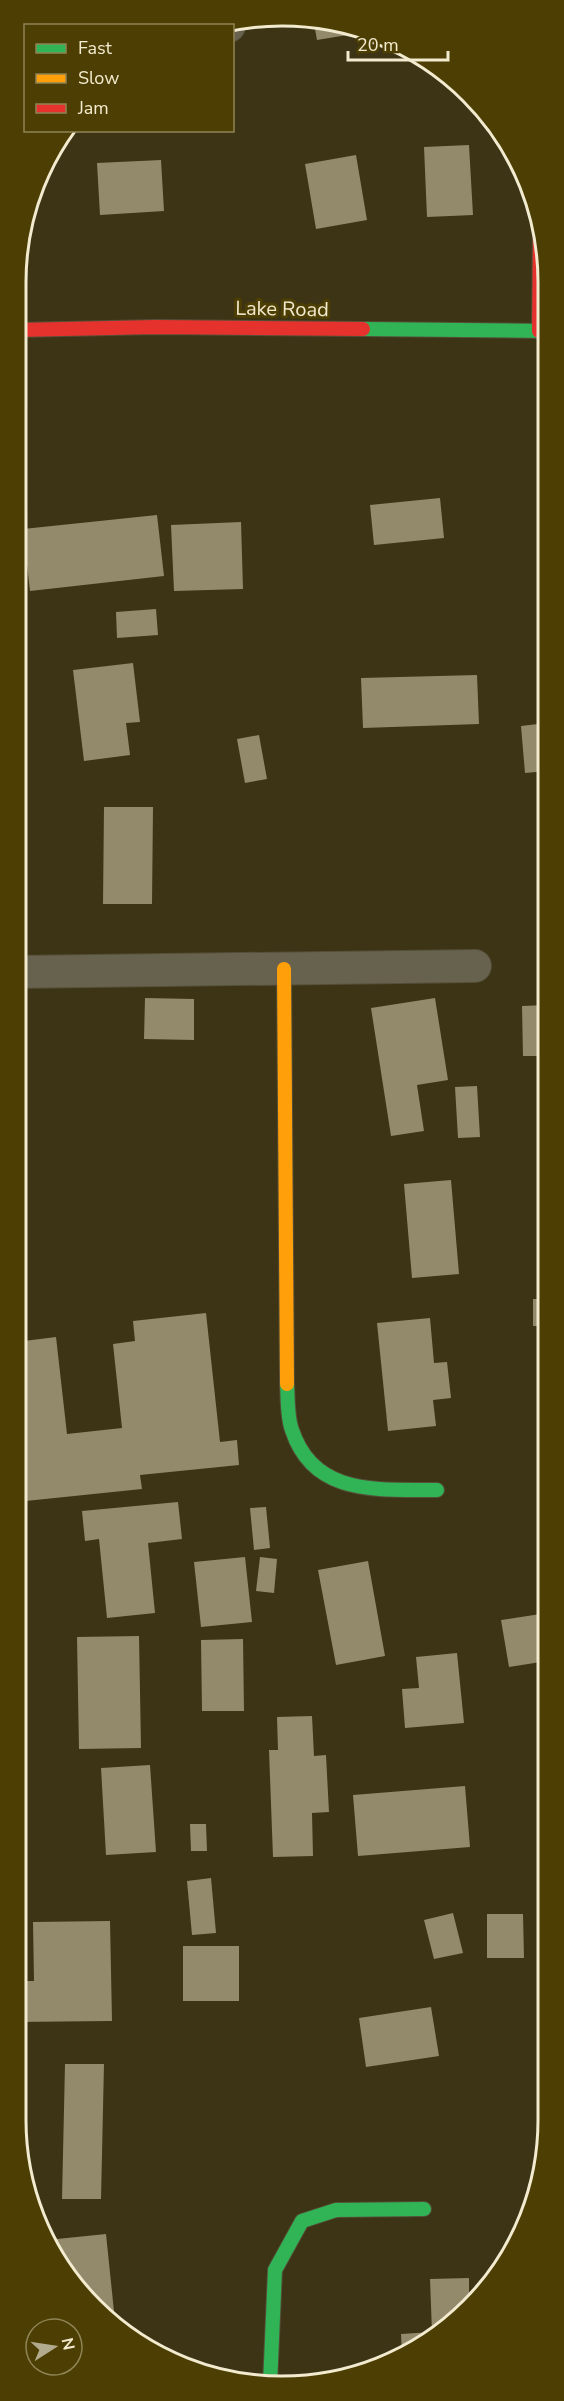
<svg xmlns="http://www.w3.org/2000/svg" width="564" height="2401" font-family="'Nunito Sans',sans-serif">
	<rect width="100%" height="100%" fill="#3c3414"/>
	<!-- building -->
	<path fill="#938a6b" d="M317,17L366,32L317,40L313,18Z
		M469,145L473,215L427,217L424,147Z
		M356,155L367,220L316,229L305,164Z
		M161,160L164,211L100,215L97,163Z
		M440,498L444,538L374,545L370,505Z
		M157,515L164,576L30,591L23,529Z
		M241,522L243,589L174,591L171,525Z
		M156,609L158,635L117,638L116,612Z
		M133,663L140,722L126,723L130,755L84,761L73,670Z
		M477,675L479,724L363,728L361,678Z
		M547,723V771L525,773L521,726Z
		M259,735L267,779L245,783L237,739Z
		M104,807H153L152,904H103Z
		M145,998L194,999V1040L144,1039Z
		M435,998L448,1080L417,1085L424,1131L391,1136L371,1008Z
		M547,1005V1056H523L522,1006Z
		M477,1086L480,1137L458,1138L455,1087Z
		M451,1180L459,1274L412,1278L404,1184Z
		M533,1299H547V1326H533Z
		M206,1313L220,1442L237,1440L239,1465L140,1475L142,1489L16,1502V1459L27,1458L16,1342L56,1337L67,1434L122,1428L113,1344L135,1341L133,1321Z
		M430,1318L434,1363L447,1362L451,1398L433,1400L436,1426L388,1431L377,1323Z
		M178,1502L182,1539L148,1543L155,1613L107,1618L99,1539L85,1541L82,1511Z
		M266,1507L270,1548L254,1550L250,1508Z
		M245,1557L252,1622L201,1627L194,1562Z
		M260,1557L277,1559L274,1593L256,1591Z
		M368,1561L385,1656L336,1665L318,1570Z
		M547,1613V1661L509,1667L501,1620Z
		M139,1636L141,1748L79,1749L77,1637Z
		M243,1639L244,1711H202L201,1640Z
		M457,1653L464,1723L405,1728L402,1689L419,1688L416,1657Z
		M312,1716L314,1756L326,1755L329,1812L312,1813L313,1856L273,1857L269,1750H278L277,1717Z
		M150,1765L156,1852L106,1855L101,1768Z
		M465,1786L470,1847L358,1856L353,1795Z
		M190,1824H206L207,1851H191Z
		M211,1878L216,1933L192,1935L187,1881Z
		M453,1913L463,1953L434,1959L424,1920Z
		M487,1914H523L524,1958H487Z
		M110,1921L112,2021L15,2022V1981H34L33,1922Z
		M183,1946H239V2001H183Z
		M431,2007L439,2056L366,2067L359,2018Z
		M65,2064H104L101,2199H62Z
		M106,2234L115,2321L81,2295L47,2240Z
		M469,2278V2300H472L445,2331L402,2354L401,2334L432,2332L430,2279Z"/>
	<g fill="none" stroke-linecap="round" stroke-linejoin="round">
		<defs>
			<path id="street" d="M229,26V23
				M16,972L475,966"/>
			<path id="fast" d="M363,329L547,331
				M287,1384C288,1398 287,1417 292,1430C314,1497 379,1489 437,1490
				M270,2385L275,2270L302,2221L336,2210L424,2209"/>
			<path id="slow" d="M284,969L287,1384"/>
			<path id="jam" d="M17,330L156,327L363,329
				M539,331L540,227"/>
		</defs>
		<!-- street casing -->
		<use href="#street" stroke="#554e38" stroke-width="34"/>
		<!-- fast casing -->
		<use href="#fast" stroke="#554e38" stroke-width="16"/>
		<!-- slow casing -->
		<use href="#slow" stroke="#554e38" stroke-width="16"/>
		<!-- jam casing -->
		<use href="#jam" stroke="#554e38" stroke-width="16"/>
		<!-- street -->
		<use href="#street" stroke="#67624e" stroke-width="32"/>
		<!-- fast -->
		<use href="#fast" stroke="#30b455" stroke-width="14"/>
		<!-- slow -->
		<use href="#slow" stroke="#ff9f0a" stroke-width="14"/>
		<!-- jam -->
		<use href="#jam" stroke="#e5322d" stroke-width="14"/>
	</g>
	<g text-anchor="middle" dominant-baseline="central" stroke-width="6" stroke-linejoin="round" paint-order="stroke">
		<!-- street labels -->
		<g font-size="20" fill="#f3ebd0" stroke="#4d3f03">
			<text transform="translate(282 309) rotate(1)">Lake Road</text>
		</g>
	</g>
	<!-- crop -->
	<path d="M0 0H564V2401H0ZM282 26H282A256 256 0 0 1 538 282V2120A256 256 0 0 1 282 2376H282A256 256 0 0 1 26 2120V282A256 256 0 0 1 282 26Z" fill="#4d3f03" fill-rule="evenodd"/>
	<path fill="none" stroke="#f3ebd0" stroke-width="3" d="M282 26H282A256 256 0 0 1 538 282V2120A256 256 0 0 1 282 2376H282A256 256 0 0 1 26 2120V282A256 256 0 0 1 282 26Z"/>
	<!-- legend -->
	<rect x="24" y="24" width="210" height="108" fill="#4d3f03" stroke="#8f8455" stroke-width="1.5"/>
	<rect x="36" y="44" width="30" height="9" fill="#30b455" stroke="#8f8455" stroke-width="1.5"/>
	<text x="78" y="54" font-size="18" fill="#f3ebd0">Fast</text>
	<rect x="36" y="74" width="30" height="9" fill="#ff9f0a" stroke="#8f8455" stroke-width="1.5"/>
	<text x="78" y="84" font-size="18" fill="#f3ebd0">Slow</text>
	<rect x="36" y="104" width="30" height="9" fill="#e5322d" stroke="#8f8455" stroke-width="1.5"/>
	<text x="78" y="114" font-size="18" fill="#f3ebd0">Jam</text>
	<!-- north arrow -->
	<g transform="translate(54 2347) rotate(78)"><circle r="28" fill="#4d3f03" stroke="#8f8455" stroke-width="1.5"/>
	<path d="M0-4.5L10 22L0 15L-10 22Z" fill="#b3ab8e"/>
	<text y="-9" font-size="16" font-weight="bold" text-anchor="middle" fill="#f3ebd0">N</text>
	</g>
	<!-- scale -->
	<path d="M348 51v9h100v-9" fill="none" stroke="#f3ebd0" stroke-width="3"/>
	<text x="357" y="51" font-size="18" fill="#f3ebd0" stroke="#4d3f03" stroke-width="4.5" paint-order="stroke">20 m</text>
</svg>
